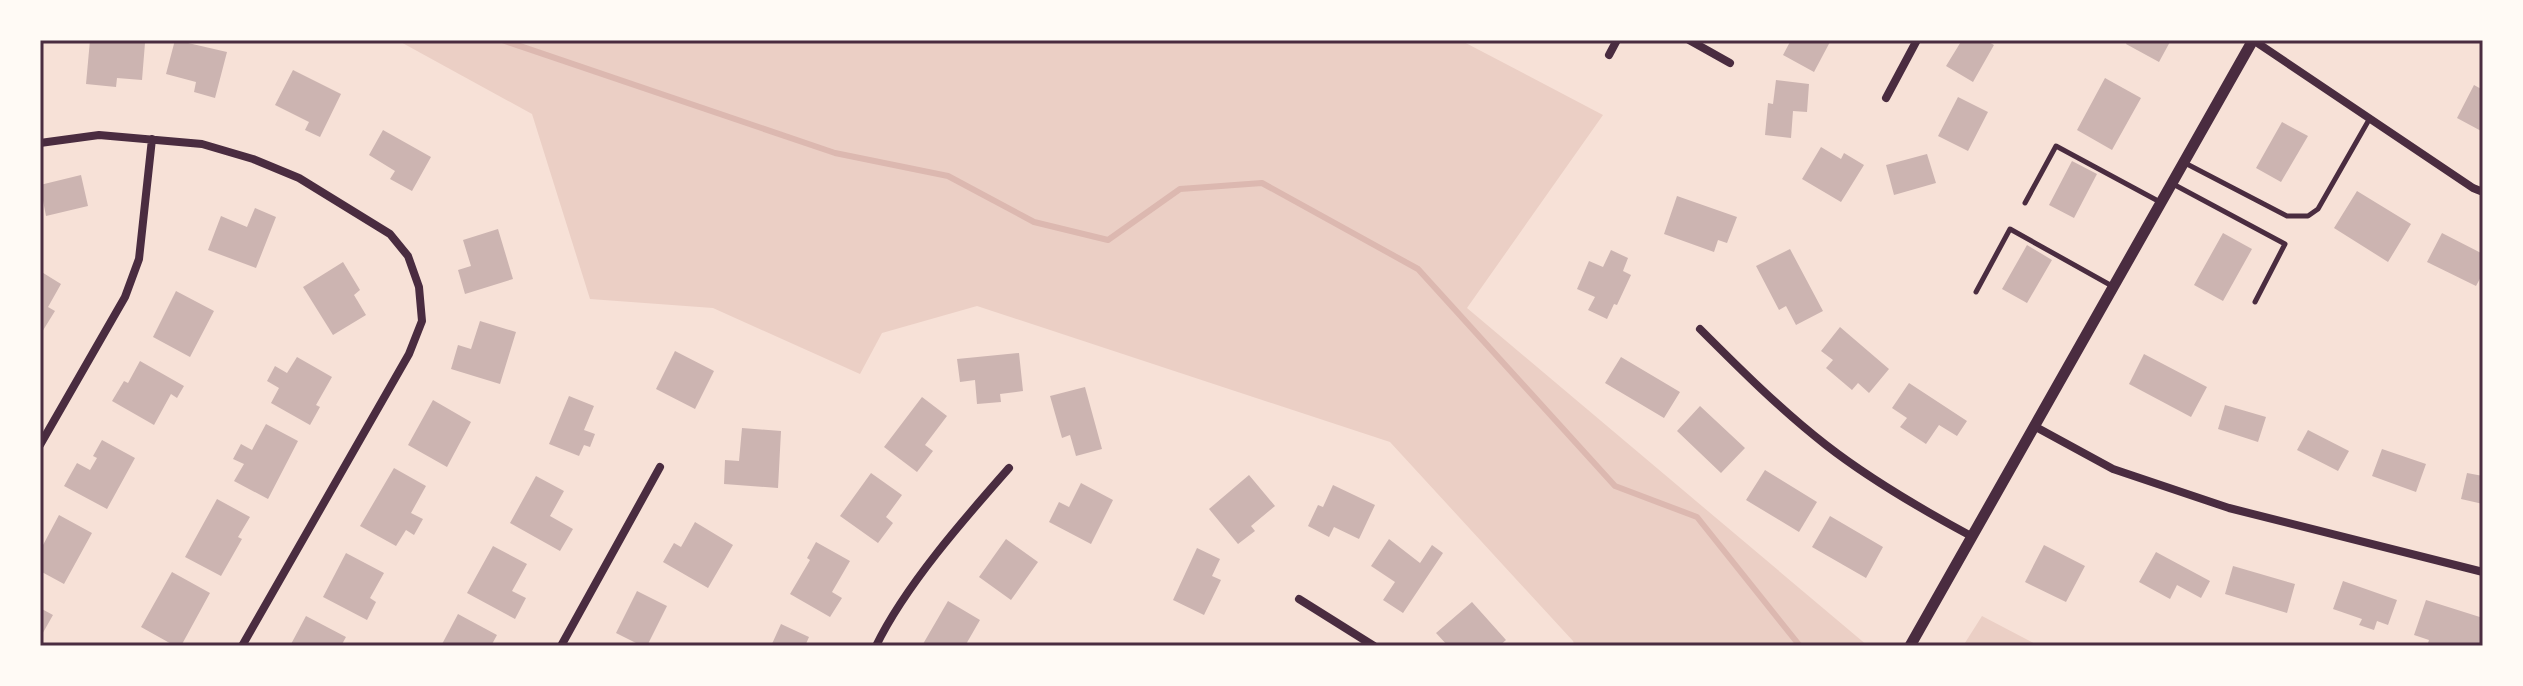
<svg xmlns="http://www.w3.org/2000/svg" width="2523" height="686" font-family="'Alegreya Sans',sans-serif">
	<rect width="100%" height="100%" fill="#f7e1d7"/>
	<!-- green -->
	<path fill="#ebcfc5" d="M397,40H1460L1603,115L1467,308L1868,646H1575L1573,641L1390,442L977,306L882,333L860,374L713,308L590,299L532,114Z
		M1982,616L2039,646H1963Z"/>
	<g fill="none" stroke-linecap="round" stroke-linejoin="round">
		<!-- stream -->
		<path stroke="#dcb8b0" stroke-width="6" d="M502,40L835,153L948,176L1034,222L1108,240L1180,189L1262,183L1418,269L1615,486L1697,517L1800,646"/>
	</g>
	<!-- building -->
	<path fill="#ccb4b1" d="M90,40L145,43L142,80L117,78L116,87L86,84Z
		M175,40L227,52L215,98L194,92L196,82L166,74Z
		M1791,40H1831L1814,72L1783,55Z
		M1962,40H1985L1994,45L1973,82L1946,66Z
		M2128,40H2171L2159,62L2126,44Z
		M293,70L341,94L320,137L305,130L309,122L275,105Z
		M2105,78L2141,98L2112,150L2077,130Z
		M1776,80L1809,84L1807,112L1793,111L1791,138L1765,135L1768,103L1773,104Z
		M2474,85L2483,90V132L2457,118Z
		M1958,97L1988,112L1968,151L1938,136Z
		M2282,122L2308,136L2281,182L2256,168Z
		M383,130L431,157L412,191L390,179L395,171L369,155Z
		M1821,147L1841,159L1844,153L1864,165L1841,202L1802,179Z
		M1927,154L1936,183L1894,195L1886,165Z
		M2072,161L2097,174L2074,218L2049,205Z
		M81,175L88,206L46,216L40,185Z
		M2357,191L2411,224L2388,262L2334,228Z
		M1677,196L1737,217L1727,243L1718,240L1714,252L1664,234Z
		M255,208L276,217L256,268L208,250L221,216L247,227Z
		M498,229L513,279L465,294L458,270L471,266L463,240Z
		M2223,233L2252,249L2223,301L2194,285Z
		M2442,233L2483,254V273L2476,286L2427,262Z
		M2027,245L2052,260L2027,303L2002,289Z
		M1790,249L1823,311L1796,325L1786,306L1779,310L1756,266Z
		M1611,250L1628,258L1623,271L1631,275L1617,305L1614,304L1607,319L1588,310L1595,297L1577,289L1589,261L1603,267Z
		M343,262L360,290L354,295L366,315L333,335L303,287Z
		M40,271L61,284L48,307L55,311L42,332L40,331Z
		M176,291L214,311L190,357L153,337Z
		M480,321L516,332L500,384L451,369L458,345L471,349Z
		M1840,327L1889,369L1869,393L1858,383L1852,390L1826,368L1833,360L1821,351Z
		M675,351L714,371L695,409L656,389Z
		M1019,353L1023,391L1000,394L1001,402L977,404L975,380L960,382L957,359Z
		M2144,354L2207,387L2191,417L2129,384Z
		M297,357L332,377L316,405L320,407L310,425L271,403L279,388L267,381L275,366L287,373Z
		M1621,357L1680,392L1664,418L1605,383Z
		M140,361L184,386L177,398L171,394L154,425L112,401L124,381L128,383Z
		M1909,383L1967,421L1957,436L1939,425L1926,444L1900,427L1907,418L1892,408Z
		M1085,387L1102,449L1076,456L1070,435L1062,438L1050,396Z
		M569,396L594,406L584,430L595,434L590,447L584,445L579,456L549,444Z
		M922,397L947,416L925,445L933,451L917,472L884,447Z
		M433,400L471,422L447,467L408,445Z
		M2225,405L2266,417L2258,442L2218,429Z
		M1700,406L1745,448L1721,473L1677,431Z
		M266,424L298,441L268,499L234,481L244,464L233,459L241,444L252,450Z
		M742,428L781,431L778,488L724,484L725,460L739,461Z
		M2308,430L2349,451L2338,471L2297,450Z
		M102,440L135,458L107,509L64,486L77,463L90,470L97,458L93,456Z
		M2382,449L2426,464L2416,492L2372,476Z
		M394,468L426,486L411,513L423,519L414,535L406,530L396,546L360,526Z
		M1765,470L1817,502L1799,532L1746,500Z
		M871,473L902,495L886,517L893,523L878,543L840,516Z
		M2467,473L2483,476V504L2461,499Z
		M1249,475L1275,506L1251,526L1255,531L1238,544L1209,509Z
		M536,476L564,491L550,516L573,529L560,551L510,523Z
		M1081,483L1113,500L1091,544L1049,522L1059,502L1069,507Z
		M1333,485L1375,505L1359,539L1334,527L1329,537L1308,526L1318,505L1323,507Z
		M217,499L250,517L238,537L242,539L221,576L185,557Z
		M59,515L92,533L64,584L40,571V544L43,545Z
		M1830,516L1883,547L1866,578L1812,547Z
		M695,522L733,545L708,588L663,562L674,543L681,547Z
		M1006,539L1038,562L1011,600L979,577Z
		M1389,539L1420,563L1432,545L1443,553L1403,613L1383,600L1395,582L1371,566Z
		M816,542L850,561L832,592L842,598L830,617L790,594L810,560L807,558Z
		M2044,545L2085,566L2066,602L2025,582Z
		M493,546L527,564L512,591L526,598L515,619L467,593Z
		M1197,548L1220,559L1212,576L1221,580L1204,615L1173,600Z
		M2156,552L2210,581L2201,598L2177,585L2170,599L2139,582Z
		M346,553L384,573L370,598L376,602L367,620L323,597Z
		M2233,566L2295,584L2287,613L2225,594Z
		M172,572L210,593L181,646H175L141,627Z
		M2343,581L2397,600L2388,625L2377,621L2374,630L2359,625L2362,619L2333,609Z
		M637,591L667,606L647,646H642L616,633Z
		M2426,600L2483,618V646H2427L2429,640L2414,635Z
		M948,601L980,620L965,646H927L923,644Z
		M1472,602L1506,640L1499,646H1448L1436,633Z
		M40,608L53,615L40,638Z
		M458,614L497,635L491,646H441Z
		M306,616L346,637L341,646H290Z
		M781,624L809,637L805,646H771Z"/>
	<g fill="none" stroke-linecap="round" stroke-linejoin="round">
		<!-- service -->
		<path stroke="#4a2c40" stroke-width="5" d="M2185,163L2287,216H2308L2318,209L2370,118
			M2173,184L2285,244L2255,302
			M2025,203L2056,146L2160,202
			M1976,292L2010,229L2112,286"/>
		<!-- minor -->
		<path stroke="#4a2c40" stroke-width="8" d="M1689,40L1730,63
			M2253,40L2473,188L2483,192
			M1609,55L1617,40
			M1886,98L1917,40
			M40,143L99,135L202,144L253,159L299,178L390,234L408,256L419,287L422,321L409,354L242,646
			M1700,329C1740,369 1781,410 1826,445C1871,480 1921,509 1971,536
			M2034,426L2113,469L2229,508L2483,572
			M40,445L125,297L139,259L152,139
			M1299,599L1374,646
			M561,646L660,467
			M876,646C905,586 964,519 1009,468"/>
		<!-- tertiary -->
		<path stroke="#4a2c40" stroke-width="11" d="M1910,646L2253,40"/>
	</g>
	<!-- border -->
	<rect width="2523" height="686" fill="none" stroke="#fffaf5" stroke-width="84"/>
	<rect x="42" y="42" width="2439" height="602" fill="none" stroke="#4a2c40" stroke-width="3"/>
</svg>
